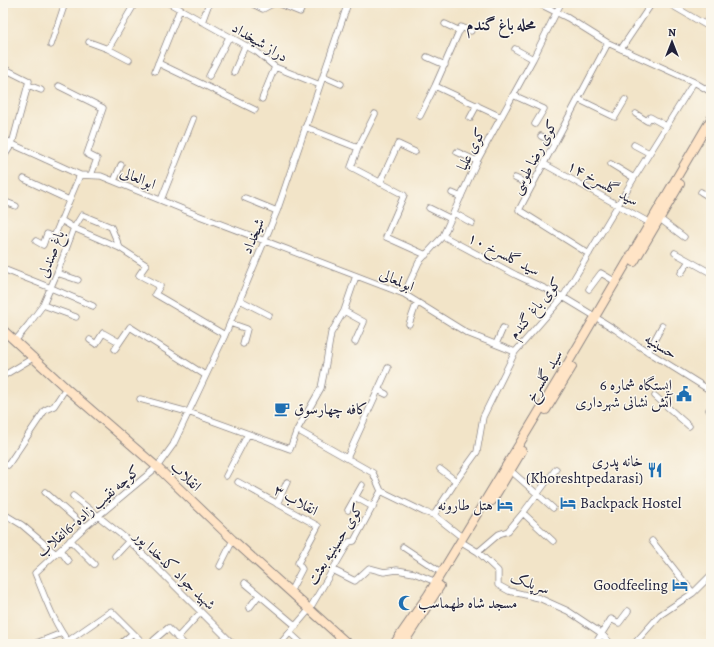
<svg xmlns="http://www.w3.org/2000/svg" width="714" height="647" font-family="Alegreya,Amiri,serif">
	<rect width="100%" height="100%" fill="#fbf7ec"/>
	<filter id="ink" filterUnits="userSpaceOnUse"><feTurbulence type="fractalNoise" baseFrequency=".025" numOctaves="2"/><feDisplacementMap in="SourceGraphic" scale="8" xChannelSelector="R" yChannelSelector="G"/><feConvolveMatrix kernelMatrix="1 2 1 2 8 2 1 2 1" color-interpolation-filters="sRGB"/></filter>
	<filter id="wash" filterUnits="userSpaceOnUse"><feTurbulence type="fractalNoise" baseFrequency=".012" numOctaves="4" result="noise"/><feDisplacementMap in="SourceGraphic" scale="16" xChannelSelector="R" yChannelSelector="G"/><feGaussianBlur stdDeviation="0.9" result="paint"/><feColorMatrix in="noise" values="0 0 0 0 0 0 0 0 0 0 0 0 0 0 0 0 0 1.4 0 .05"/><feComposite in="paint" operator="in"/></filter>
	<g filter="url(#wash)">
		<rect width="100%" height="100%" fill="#f2e4c8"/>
	</g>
	<g filter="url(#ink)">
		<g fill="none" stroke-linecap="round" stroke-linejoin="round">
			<defs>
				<path id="street" d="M169,3L257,52L275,67L320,85
					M251,3L263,9L274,3
					M278,3L300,12L304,3
					M538,3L568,18L608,43L694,82L711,92
					M668,3L711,28
					M202,22L209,3
					M445,24L460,31
					M705,24L711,16
					M89,42L108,49L129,60
					M51,45L65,3
					M108,49L135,3
					M515,49L533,59
					M621,49L652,3
					M427,57L445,65
					M158,63L206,86L255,110
					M3,68L29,81L12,144L3,158
					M155,71L180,9
					M234,72L245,46
					M209,76L229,37
					M323,76L341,84
					M28,85L41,90
					M59,86L103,108L87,154L97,159L91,175
					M435,86L501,117
					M513,95L544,109L535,124
					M262,99L275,67
					M578,99L615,117L625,100
					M636,114L647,121L650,117L666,126
					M420,116L435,86L461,27L471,31
					M470,118L477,105
					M305,127L358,148L351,167L404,195L386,237L426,255
					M541,136L555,143
					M3,138L12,144L80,175L101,176L197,215L404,294L467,333L515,352
					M634,145L649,153
					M358,148L375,114
					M457,152L477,161
					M544,164L650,223
					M611,164L634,178
					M515,178L532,186
					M24,179L69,200
					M114,181L121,165
					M380,183L398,144L415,152
					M701,192L711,198
					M452,193L461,197
					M245,198L277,211
					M161,200L193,119
					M3,201L16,206
					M429,208L451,219
					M454,213L472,223
					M660,219L684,237
					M443,236L516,275L563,297L596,317
					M36,241L43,245L47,234L54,237L61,220
					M120,248L111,227L82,215L74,228L120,248L146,265L139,275L160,286L155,294L225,335
					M675,253L711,273
					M589,254L519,210L608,43
					M3,269L51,288L93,306
					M57,273L78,280
					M681,273L689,261
					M589,289L601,273L616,282
					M404,294L419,262L443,236L477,161L533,59L561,3
					M240,300L269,315
					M43,305L76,317
					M344,311L364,322L355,342
					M600,320L616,330L639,346L711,391
					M230,323L247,329L243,344
					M409,324L417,302
					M90,340L96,344L103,333L119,342
					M15,341L29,324L43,305L57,273L74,228L61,220L80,175
					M496,344L503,328
					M115,349L130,327L205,375
					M648,352L662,326
					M3,376L33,358
					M378,390L386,394
					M655,396L689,426
					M140,399L188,412L290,449L297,430L321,388L326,363L331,333L344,311L356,276
					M711,409L709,410L711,412
					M297,430L373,473L381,491L424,512L434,515L463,538
					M347,458L388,368
					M8,465L45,410L54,406L66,388
					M440,469L456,481
					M510,470L553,508
					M226,476L248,434
					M238,482L318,526L298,563L302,569L290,592
					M45,492L85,527
					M73,496L129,541L149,560L233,644
					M355,497L373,507
					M277,504L287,482
					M348,510L362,485
					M523,513L553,541
					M4,514L22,525L56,554
					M434,515L456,481L477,452L483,417L515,352L563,297L634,178L694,82
					M70,540L94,564
					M652,541L693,593
					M465,544L478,552L498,571V585L509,591L539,598L568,611L601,633L611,644
					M403,547L442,573
					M60,550L68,561
					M478,552L499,534L508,531L523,513L556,469
					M115,556L129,541
					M220,566L233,540
					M333,570L355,581L369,568L384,572L397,570L414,573L436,582
					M245,583L296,626
					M249,608L259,595
					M290,633L302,644
					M177,638L201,612
					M154,640L168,628L184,644
					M68,641L111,611L144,644
					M34,644L62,633
					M70,644C54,624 45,597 35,573L85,527L157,467L173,445L225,335L277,211L348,3
					M120,644L133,633
					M280,644L309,610L349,542L354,541L381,491
					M595,644L611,619L619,623L628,611
					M634,644L660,615L693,593L711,575"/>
				<path id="secondary" d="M634,262L680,184
					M3,330L66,388L157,467L233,540L348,644
					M546,410L572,367
					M492,501L522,451
					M394,644L428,595L523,438L568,363L711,119
					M403,644L440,586"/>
			</defs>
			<!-- street casing -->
			<use href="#street" stroke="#8a8382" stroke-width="7"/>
			<!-- secondary casing -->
			<use href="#secondary" stroke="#8a8382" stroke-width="10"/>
			<!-- street -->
			<use href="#street" stroke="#fff" stroke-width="5.5"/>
			<!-- secondary -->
			<use href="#secondary" stroke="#ffe4c6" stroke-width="8"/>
		</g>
	</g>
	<!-- icons -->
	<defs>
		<symbol id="civic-bare" viewBox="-9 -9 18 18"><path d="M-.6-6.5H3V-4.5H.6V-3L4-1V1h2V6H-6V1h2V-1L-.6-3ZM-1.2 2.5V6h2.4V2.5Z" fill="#1f6fb2" stroke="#fbf7ec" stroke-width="2.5" paint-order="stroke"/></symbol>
		<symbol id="cafe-bare" viewBox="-9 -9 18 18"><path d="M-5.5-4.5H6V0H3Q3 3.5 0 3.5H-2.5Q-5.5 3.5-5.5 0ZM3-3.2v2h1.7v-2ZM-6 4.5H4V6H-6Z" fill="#1f6fb2" stroke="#fbf7ec" stroke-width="2.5" paint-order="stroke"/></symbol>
		<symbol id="restaurant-bare" viewBox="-9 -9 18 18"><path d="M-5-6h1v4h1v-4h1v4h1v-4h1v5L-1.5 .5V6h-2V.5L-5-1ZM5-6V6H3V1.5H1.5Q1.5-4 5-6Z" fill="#1f6fb2" stroke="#fbf7ec" stroke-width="2.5" paint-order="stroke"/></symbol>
		<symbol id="hotel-bare" viewBox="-9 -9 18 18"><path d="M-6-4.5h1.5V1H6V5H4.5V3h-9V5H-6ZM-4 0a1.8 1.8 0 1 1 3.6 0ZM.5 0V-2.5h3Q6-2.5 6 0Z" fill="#1f6fb2" stroke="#fbf7ec" stroke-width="2.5" paint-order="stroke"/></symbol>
		<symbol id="mosque-bare" viewBox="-9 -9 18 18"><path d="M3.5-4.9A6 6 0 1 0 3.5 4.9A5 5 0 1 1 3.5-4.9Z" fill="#1f6fb2" stroke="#fbf7ec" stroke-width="2.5" paint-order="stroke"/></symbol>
	</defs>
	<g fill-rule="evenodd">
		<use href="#civic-bare" x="673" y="383" width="22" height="22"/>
		<use href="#cafe-bare" x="271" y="398" width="22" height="22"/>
		<use href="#restaurant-bare" x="644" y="459" width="22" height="22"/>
		<use href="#hotel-bare" x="557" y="492" width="22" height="22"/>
		<use href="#hotel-bare" x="494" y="494" width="22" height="22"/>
		<use href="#hotel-bare" x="669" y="574" width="22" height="22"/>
		<use href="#mosque-bare" x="395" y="592" width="22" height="22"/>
	</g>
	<g text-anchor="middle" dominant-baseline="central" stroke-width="3" stroke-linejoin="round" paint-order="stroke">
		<!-- street labels -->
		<g font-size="15" fill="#22223b" stroke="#fbf7ec">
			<text transform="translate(260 42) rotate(31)">دراز شیخداد</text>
			<text transform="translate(471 149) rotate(-63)">کوی علیا</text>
			<text transform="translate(534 157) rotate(-62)">کوی رضا طوسی</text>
			<text transform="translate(138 178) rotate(22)">ابوالعالی</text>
			<text transform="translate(603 183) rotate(29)">سید گلسرخ ۱۴</text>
			<text transform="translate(253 236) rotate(-67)">شیخداد</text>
			<text transform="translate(51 254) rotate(-69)">باغ صندلی</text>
			<text transform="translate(504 254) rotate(27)">سید گلسرخ ۱۰</text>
			<text transform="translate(397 280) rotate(24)">ابولمعالی</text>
			<text transform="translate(535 308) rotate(-51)">کوی باغ گندم</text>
			<text transform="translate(661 346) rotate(32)">حسینیه</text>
			<text transform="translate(544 376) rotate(-59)">سید گلسرخ</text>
			<text transform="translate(186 476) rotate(44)">انقلاب</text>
			<text transform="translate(296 500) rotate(29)">انقلاب ۳</text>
			<text transform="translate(88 511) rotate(-41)">کوچه نقیب زاده-6انقلاب</text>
			<text transform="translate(335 544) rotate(-58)">کوی حسینیه بعثت</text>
			<text transform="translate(175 570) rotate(44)">شهید جواد کدخدا پور</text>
			<text transform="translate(530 583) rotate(19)">سرپلک</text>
		</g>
		<!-- poi labels -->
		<g font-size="15" fill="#22223b" stroke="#fbf7ec" text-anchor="end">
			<text x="672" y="385">ایستگاه شماره 6<tspan x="672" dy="17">آتش نشانی شهرداری</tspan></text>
			<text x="294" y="409" text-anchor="start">کافه چهارسوق</text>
			<text x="643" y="461">خانه پدری<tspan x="643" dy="17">(Khoreshtpedarasi)</tspan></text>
			<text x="580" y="503" text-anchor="start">Backpack Hostel</text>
			<text x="493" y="505">هتل طارونه</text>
			<text x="668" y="585">Goodfeeling</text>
			<text x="418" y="603" text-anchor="start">مسجد شاه طهماسب</text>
		</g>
		<!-- neighbourhood labels -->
		<g font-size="16" font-weight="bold" fill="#22223b" stroke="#fbf7ec">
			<text x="501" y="25">محله باغ گندم</text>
		</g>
	</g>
	<!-- margin -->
	<rect width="714" height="647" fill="none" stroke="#fbf7ec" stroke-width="16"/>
	<!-- north arrow -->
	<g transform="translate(672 42)" stroke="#fbf7ec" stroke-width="3" paint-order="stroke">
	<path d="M0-3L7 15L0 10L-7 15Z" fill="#22223b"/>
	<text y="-6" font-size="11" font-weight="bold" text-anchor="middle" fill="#22223b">N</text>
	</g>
</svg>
